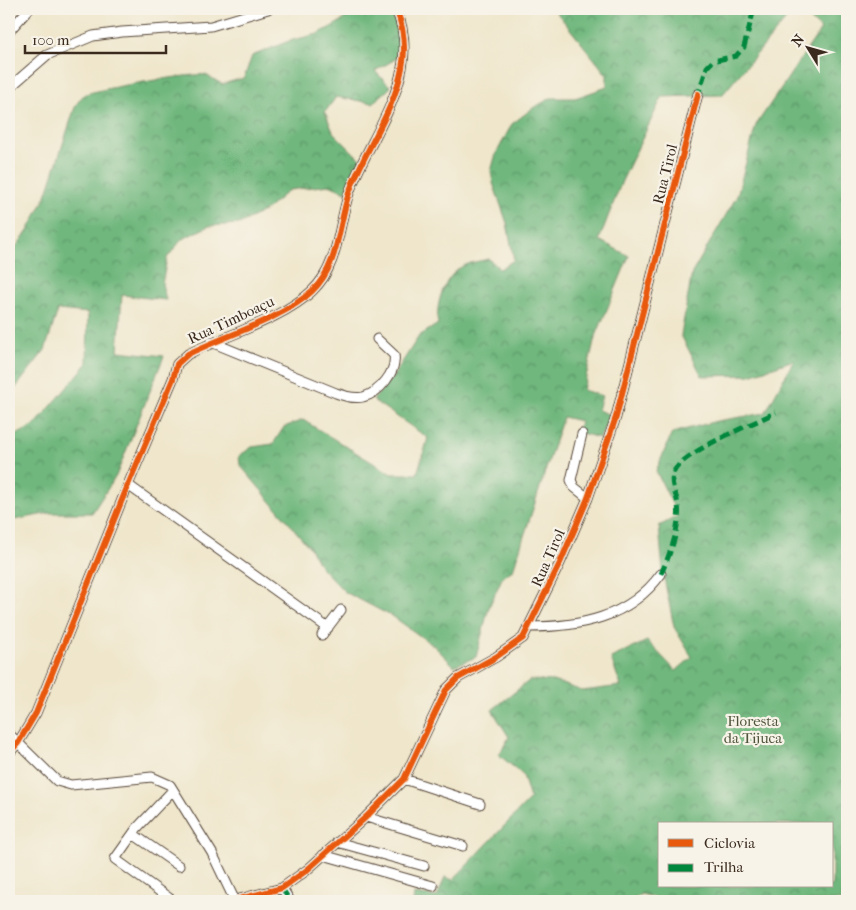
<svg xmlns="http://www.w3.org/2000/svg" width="856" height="910" font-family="'IM FELL French Canon',serif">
	<defs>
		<pattern id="forest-crowns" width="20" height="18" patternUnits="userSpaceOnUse" patternTransform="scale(1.25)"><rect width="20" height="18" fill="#6fb77d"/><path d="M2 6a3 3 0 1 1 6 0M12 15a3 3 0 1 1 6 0" fill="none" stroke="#5c9566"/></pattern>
	</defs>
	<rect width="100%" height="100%" fill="#f7f3e8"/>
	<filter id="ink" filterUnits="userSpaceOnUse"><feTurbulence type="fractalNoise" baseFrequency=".02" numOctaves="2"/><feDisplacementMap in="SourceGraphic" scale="10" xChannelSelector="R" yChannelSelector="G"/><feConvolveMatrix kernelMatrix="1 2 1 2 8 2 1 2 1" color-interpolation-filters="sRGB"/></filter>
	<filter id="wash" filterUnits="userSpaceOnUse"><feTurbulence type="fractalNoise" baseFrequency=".0096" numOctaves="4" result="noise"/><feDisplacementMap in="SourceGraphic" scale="20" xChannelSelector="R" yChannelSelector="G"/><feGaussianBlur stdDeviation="1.12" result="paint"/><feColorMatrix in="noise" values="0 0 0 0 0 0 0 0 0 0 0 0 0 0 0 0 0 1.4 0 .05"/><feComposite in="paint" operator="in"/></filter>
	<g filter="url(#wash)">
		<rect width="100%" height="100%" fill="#efe6cb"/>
		<!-- forest -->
		<path fill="url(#forest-crowns)" stroke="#55704e" fill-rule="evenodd" d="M352,9H389L404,37V54L375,71L391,87L373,103L336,97L325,112L333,132L361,160L346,192L329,185L289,190L266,210L239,224L209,226L182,239L167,258L162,284L166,300L122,295L118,351L164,356L116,476L92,513H50L9,521V439L35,425L87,364L88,313L58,310L45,350L14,390L9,392V256L28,231L46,196L75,107C77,104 80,98 84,95C91,90 196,72 205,75C211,77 216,81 222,84L244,78L252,56L289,41L318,34L342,21Z
			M554,9H795L722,95L662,97L622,181L599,240L629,256L594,341L583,390L602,396L598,410L610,415L600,438L577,432L580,421L563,417L513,570L503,576L489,607L476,657L454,666L434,646L395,618L345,592L321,567L310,548L240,465L239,456L252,447L273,444L284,427L303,420L391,474H417L428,438L373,400L392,378L419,336L438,324C435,303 445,274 465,265C472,262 481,261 489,259L500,269L514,260L507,223L493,183L491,171L496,154L512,124L533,108L551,98H575L607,87V75Z
			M799,9H847V901H661L657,898L641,894L631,901H413L414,894L437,897L445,877L453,880L530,799L523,775L499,755L509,737L492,710L530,680L553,681L582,691L621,686L611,658L647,641L676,671L692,657L674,627L663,573L659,526L678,516L656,471L672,433L717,421L765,413L794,360L750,375L702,376L681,335L692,273L737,196L756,125L821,29ZM660,824H832V886H660Z"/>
	</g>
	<g filter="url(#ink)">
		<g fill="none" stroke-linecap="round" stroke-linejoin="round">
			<defs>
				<path id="street" d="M9,31L29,9
					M9,88L47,55L93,36L122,32L211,26L268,9
					M211,342L336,393C344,396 354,399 363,397C379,393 397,372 394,355L377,339
					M582,434L571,480L574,487L588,498
					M128,485L328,628
					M528,627C580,627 629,618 661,574
					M322,635L341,610
					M9,734L57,781L71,785L152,777L170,785L212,853L235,901
					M9,753L18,743L36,713L128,485L173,379L177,364L188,354C224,336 283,319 312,291C339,266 338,226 349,193C364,151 394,112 402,68C406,48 404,28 396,9
					M404,779L480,804
					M366,817L463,846
					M133,834L179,866
					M337,842L424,866
					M323,855L433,886
					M282,888L290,901
					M173,901L115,859L137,828L173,790
					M232,901L282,888L307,870L366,817L404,779L446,690L458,678L496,657L523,638L560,563L588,498L616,417L698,94"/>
			</defs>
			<!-- street casing -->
			<use href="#street" stroke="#564638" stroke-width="11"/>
			<!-- street -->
			<use href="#street" stroke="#fff" stroke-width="9"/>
			<!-- quiet -->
			<path stroke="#00873e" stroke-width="5" stroke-dasharray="10 5" stroke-linecap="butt" d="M697,98L707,67L713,61L736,56L744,47L754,9
				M661,574C670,554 681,526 678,504C676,493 670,484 673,474C678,453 756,423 776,412
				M282,888L290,901"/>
			<defs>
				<path id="cycleway" d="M9,753L18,743L36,713L128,485L173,379L177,364L188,354C224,336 283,319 312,291C339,266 338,226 349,193C364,151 394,112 402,68C406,48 404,28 396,9
					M232,901L282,888L307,870L366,817L404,779L446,690L458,678L496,657L523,638L560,563L588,498L616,417L698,94"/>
			</defs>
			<!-- cycleway casing -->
			<use href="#cycleway" stroke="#f7f3e8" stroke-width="9"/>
			<!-- cycleway -->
			<use href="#cycleway" stroke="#e8590c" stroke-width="6"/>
		</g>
	</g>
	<g text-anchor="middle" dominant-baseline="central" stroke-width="4.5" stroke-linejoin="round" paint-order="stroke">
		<!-- street labels -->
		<g font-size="15" fill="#3b2a1e" stroke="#f7f3e8">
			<text transform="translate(665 174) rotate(-76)">Rua Tirol</text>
			<text transform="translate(231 320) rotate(-25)">Rua Timboaçu</text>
			<text transform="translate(548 558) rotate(-66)">Rua Tirol</text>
		</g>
		<!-- park labels -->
		<g font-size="15" fill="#4f553b" stroke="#f7f3e8">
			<text x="753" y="721">Floresta<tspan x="753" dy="17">da Tijuca</tspan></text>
		</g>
	</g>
	<!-- margin -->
	<rect width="856" height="910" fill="none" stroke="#f7f3e8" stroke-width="30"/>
	<!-- legend -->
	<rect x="658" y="822" width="175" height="65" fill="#f7f3e8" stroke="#aca397"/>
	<rect x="668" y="839" width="25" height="8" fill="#e8590c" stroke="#aca397"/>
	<text x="704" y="848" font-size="15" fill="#3b2a1e">Ciclovia</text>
	<rect x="668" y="864" width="25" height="8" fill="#00873e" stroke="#aca397"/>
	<text x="704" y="872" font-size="15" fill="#3b2a1e">Trilha</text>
	<!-- north arrow -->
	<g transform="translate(808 48) rotate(307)" stroke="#f7f3e8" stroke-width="4" paint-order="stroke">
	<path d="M0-4L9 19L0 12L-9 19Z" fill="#3b2a1e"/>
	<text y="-8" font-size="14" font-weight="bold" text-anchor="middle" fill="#3b2a1e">N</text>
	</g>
	<!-- scale -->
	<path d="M25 45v8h141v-8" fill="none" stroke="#3b2a1e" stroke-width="2.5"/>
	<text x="32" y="45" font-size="15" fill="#3b2a1e" stroke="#f7f3e8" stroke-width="4" paint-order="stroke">100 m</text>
</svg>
